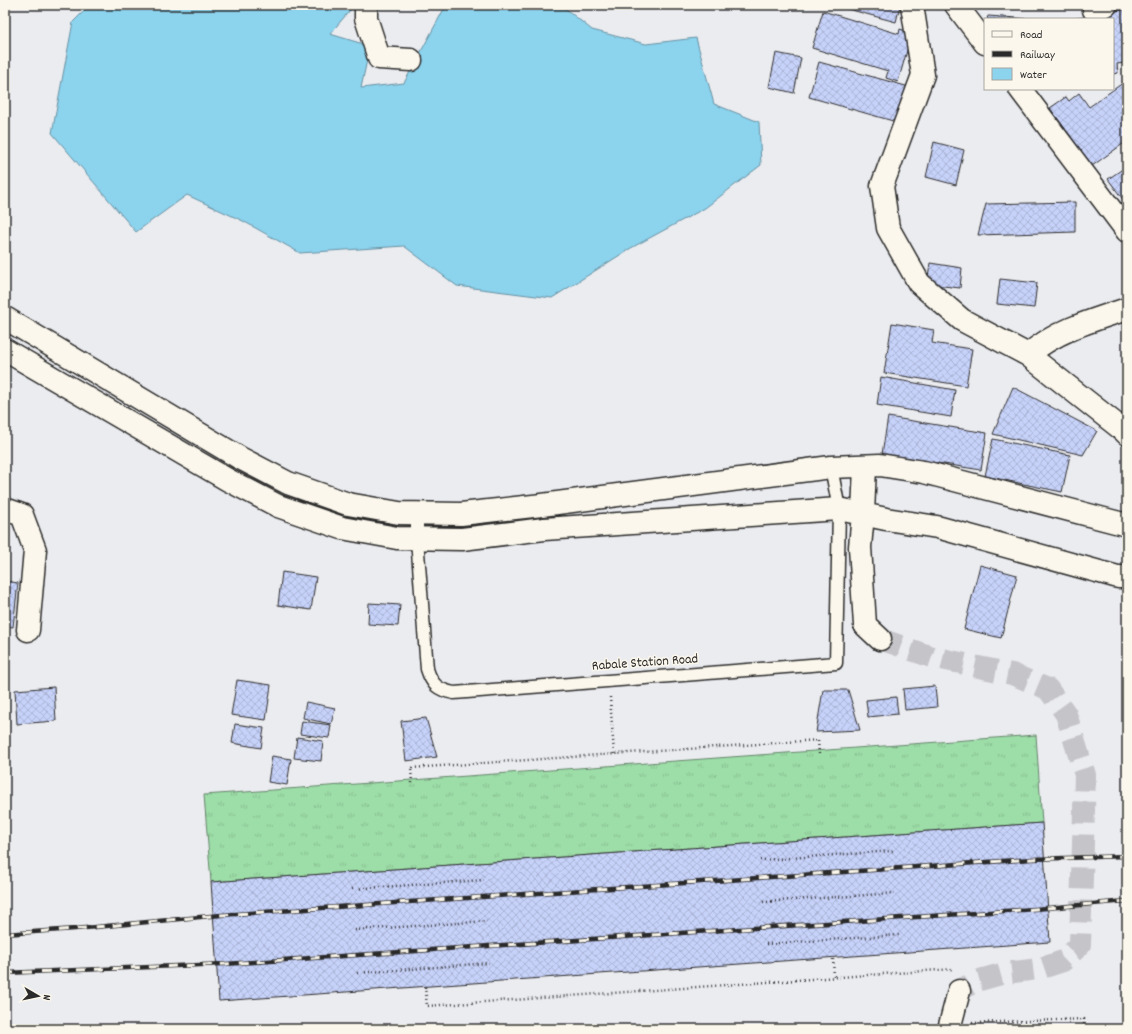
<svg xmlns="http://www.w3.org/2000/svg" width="1132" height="1034" font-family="Dekko,sans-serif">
	<defs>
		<pattern id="grass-tufts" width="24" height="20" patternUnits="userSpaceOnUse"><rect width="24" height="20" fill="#9ddea8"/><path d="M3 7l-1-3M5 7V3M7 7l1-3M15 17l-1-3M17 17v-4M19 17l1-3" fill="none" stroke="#87bf91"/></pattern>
		<pattern id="building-cross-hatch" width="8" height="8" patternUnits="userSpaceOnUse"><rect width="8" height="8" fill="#c7d2fa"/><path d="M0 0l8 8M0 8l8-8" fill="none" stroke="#abb4d6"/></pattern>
	</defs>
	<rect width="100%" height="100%" fill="#ebecf0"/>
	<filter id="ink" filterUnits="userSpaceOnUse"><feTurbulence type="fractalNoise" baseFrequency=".025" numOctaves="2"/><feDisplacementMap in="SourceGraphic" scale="8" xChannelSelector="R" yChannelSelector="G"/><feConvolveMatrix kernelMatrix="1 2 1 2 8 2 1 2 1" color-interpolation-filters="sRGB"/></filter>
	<g filter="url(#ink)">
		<!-- grass -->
		<path fill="url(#grass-tufts)" stroke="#64846a" d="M1036,735L1042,823L211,882L204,795Z"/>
		<!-- water -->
		<path fill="#8cd3ee" stroke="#6590a0" d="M90,5H350L351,9L330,34L370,46L361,88L404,83L445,7L482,5H561L592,30L646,44L696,38L714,104L759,122L761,165L705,208L631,248L552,298L457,286L404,246L300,253L243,221L187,195L136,232L52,133L73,22Z"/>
		<!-- building -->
		<path fill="url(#building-cross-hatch)" stroke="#2b2b2b" d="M833,5H900L896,22Z
			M1127,9V53L1123,54L1125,63L1117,64L1118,73L1113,74V19H1073Z
			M823,11L899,34L900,29L912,33L898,82L886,78L888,71L812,48Z
			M988,16L1031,19H987Z
			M776,53L801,58L794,93L769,87Z
			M819,62L913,88L900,123L809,97Z
			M1127,80V141L1092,166L1050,108L1066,97L1069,101L1079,93L1089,107Z
			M934,142L964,150L956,185L926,177Z
			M1127,166V205L1108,179Z
			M1075,202V232L978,235L986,204Z
			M930,263L962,268L960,288L927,284Z
			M1000,279L1037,283L1034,308L997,304Z
			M892,323L934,330L932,343L972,349L966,386L884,373Z
			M881,377L955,390L951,417L877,405Z
			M1013,387L1097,431L1083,455L993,434Z
			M888,417L987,433L981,470L882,454Z
			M993,439L1070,455L1062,492L985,476Z
			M980,565L1017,575L1001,638L964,629Z
			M282,572L316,577L311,610L278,605Z
			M5,581L18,583L13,627L5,626Z
			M369,603L400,605L398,626L368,624Z
			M5,666H9L7,698H5Z
			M237,680L271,685L266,720L231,715Z
			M935,686L937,707L905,710L903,689Z
			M54,687L56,721L17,724L15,690Z
			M823,690H848L860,730L816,732Z
			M896,697L898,714L868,717L866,700Z
			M306,702L335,708L331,724L303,718Z
			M426,718L437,757L406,761L401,721Z
			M302,721L331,725L329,738L300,734Z
			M235,724L264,728L261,748L232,743Z
			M297,737L323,741L321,761L294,758Z
			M272,756L291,759L287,785L268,782Z
			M1042,823L1050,942L219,1001L211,882Z"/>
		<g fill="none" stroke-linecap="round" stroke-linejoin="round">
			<!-- secondary-tunnel -->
			<path stroke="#c5c5c9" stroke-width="22" stroke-dasharray="22 11" stroke-linecap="butt" d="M880,639L932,657L1012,674L1048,689L1066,714L1085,775L1080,945L1063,961L1039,969L1005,973L976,981L959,991"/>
			<defs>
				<path id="lane" d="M417,514V539L427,669C432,685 438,690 454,693L836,663L839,509L831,467"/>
				<path id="street" d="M366,5V18L379,58L411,60
					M912,5L923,75L882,186L888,228L919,283L962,320L1028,355L1123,430L1127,434
					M1094,10L1106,5
					M1028,355C1055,331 1093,320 1127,309
					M5,509L22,515L35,550L28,630"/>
				<path id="secondary" d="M956,5L985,43
					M1020,89L1127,231
					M5,318L240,458L288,483L348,504L399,513L461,514L542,505L831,467L880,465L924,472L1127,525
					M5,350L228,480L278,506L342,528L397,538L462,539L544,529L839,509L886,519L937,527L1118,577H1127
					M865,466L863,514L860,547L865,625L880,639
					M949,1029L959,991"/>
			</defs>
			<!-- lane casing -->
			<use href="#lane" stroke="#2b2b2b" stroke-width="15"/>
			<!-- street casing -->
			<use href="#street" stroke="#2b2b2b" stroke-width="25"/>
			<!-- secondary casing -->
			<use href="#secondary" stroke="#2b2b2b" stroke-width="25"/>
			<!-- path -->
			<path stroke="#2b2b2b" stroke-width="2.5" stroke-dasharray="1 3" stroke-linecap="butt" d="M610,697L614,754
				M412,783L411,768L818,740L819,754
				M760,860L893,851
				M352,889L484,880
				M763,902L895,893
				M355,930L487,921
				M766,944L899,935
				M833,959L834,977
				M357,973L489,963
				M425,987L427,1006L953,969
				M972,1023L1084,1019V1029"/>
			<!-- lane -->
			<use href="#lane" stroke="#fbf7ec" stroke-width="12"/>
			<!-- street -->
			<use href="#street" stroke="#fbf7ec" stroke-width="22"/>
			<!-- secondary -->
			<use href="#secondary" stroke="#fbf7ec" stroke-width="22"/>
			<defs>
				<path id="rail" d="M5,934L75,929L221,915L1032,859L1127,856
					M5,973L225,964L1035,909L1127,901"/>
			</defs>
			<!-- rail casing -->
			<use href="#rail" stroke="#2b2b2b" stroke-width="4.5"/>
			<!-- rail -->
			<use href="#rail" stroke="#fbf7ec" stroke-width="3" stroke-dasharray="9" stroke-linecap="butt"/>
		</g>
	</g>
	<g text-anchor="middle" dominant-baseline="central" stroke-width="3" stroke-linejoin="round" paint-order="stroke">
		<!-- street labels -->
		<g font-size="14" fill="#2b2b2b" stroke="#fbf7ec">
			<text transform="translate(645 663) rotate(-4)">Rabale Station Road</text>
		</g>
	</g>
	<!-- margin -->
	<rect width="1132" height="1034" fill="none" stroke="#fbf7ec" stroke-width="20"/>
	<rect x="10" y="10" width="1112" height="1014" fill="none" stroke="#2b2b2b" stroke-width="1.5" filter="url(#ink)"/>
	<!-- legend -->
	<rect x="984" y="18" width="130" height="72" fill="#fbf7ec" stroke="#a8a59f"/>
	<rect x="992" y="31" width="20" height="6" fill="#fbf7ec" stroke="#a8a59f"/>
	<text x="1020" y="38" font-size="12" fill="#2b2b2b">Road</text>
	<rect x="992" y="51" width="20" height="6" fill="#2b2b2b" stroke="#a8a59f"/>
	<text x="1020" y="58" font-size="12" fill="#2b2b2b">Railway</text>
	<rect x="992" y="68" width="20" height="12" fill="#8cd3ee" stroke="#a8a59f"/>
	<text x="1020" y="78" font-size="12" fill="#2b2b2b">Water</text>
	<!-- north arrow -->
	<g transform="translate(38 996) rotate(99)" stroke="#fbf7ec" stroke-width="3" paint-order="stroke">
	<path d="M0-3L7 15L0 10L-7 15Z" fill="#2b2b2b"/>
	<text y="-6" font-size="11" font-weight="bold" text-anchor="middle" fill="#2b2b2b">N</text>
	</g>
</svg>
